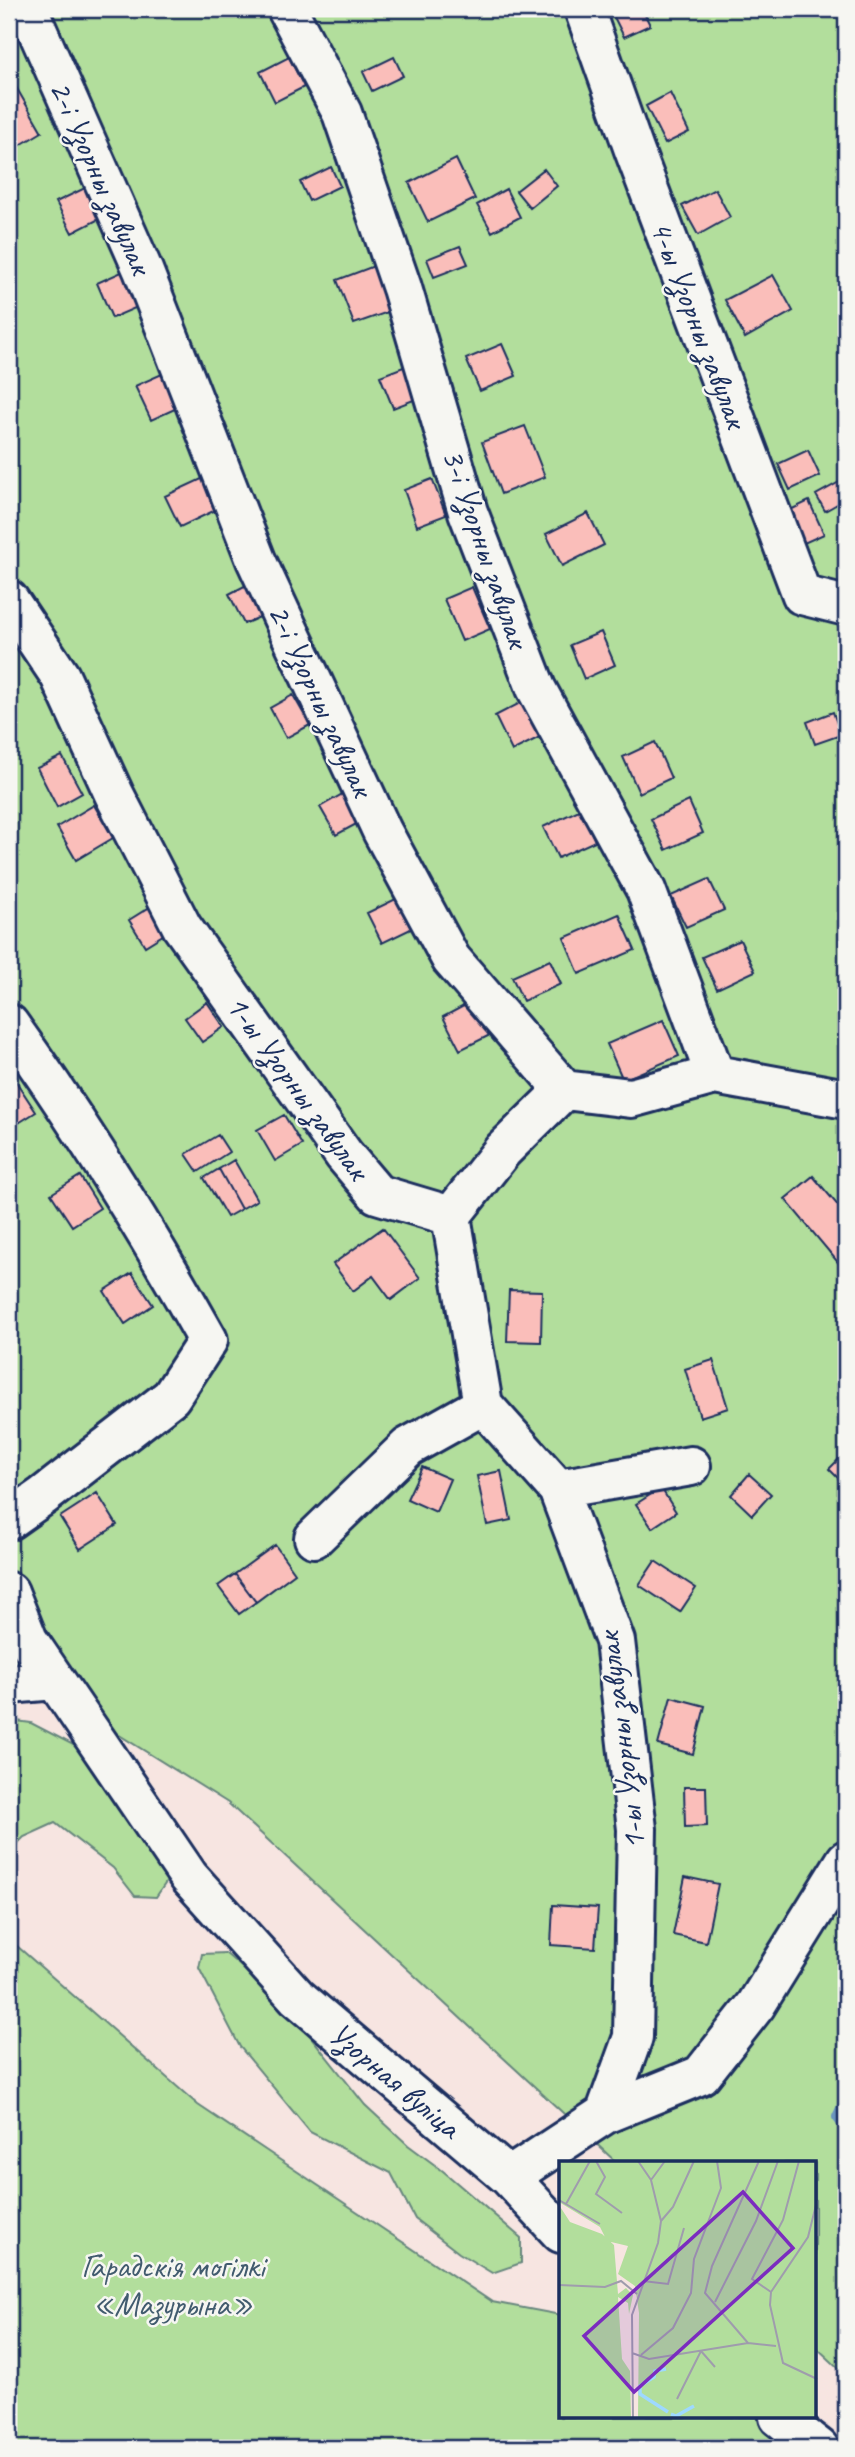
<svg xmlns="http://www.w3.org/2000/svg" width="855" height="2457" font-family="Caveat,sans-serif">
	<rect width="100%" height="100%" fill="#f7e5e1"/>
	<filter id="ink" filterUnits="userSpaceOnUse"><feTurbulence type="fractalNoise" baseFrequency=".0143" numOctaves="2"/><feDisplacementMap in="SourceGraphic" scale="14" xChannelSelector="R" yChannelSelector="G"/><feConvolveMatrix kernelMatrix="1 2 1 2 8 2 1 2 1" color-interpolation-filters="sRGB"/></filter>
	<g filter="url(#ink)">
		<!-- green -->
		<path fill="#b2de9c" stroke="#66867d" stroke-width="2" d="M9,9H846V2375L815,2346V2163H617L228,1803L9,1666Z
			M9,1720L31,1723L87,1752L171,1875L156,1897L135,1896L113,1868L55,1823L24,1837L9,1852Z
			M9,1939L198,2105L492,2302L561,2315V2417H762L805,2448H9Z
			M225,1953L270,1991L307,2032L365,2105L408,2145L443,2171L521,2238V2263L492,2273L459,2253L415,2219L391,2173L310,2132L240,2047L199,1968L202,1954Z"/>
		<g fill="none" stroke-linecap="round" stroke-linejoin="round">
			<!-- stream -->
			<path stroke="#6a95bf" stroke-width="12" d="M846,2100L838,2117L846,2127"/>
		</g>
		<!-- building -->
		<path fill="#fabeba" stroke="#1b2f5e" stroke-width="2" d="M625,9H642L650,25L624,37L613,15Z
			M289,57L304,87L275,102L260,72Z
			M394,57L403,76L372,91L363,72Z
			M16,87L42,132L12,150L9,145V91Z
			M670,93L689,132L665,144L646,106Z
			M456,159L475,199L428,222L409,183Z
			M331,167L340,186L309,201L300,182Z
			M544,169L557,186L530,208L516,191Z
			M87,187L103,217L72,233L56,202Z
			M506,189L520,217L492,232L477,205Z
			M715,189L730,217L698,235L682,206Z
			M460,246L468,264L434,277L427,259Z
			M374,266L391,311L354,324L337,280Z
			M126,270L142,305L112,318L97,283Z
			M773,275L793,311L745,338L725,300Z
			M502,344L516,376L480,391L466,359Z
			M406,366L419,398L393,408L380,376Z
			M162,374L177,408L151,420L135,386Z
			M525,426L545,477L501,494L482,442Z
			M808,450L820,476L790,490L778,464Z
			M208,476L222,507L180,527L165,496Z
			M432,479L446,515L417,526L404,490Z
			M843,480L846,485V499L825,511L816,495Z
			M809,501L824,534L804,543L788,511Z
			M588,513L604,545L562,566L546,534Z
			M256,580L271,612L244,624L229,594Z
			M472,587L490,629L462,641L444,599Z
			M601,632L615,665L584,679L570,645Z
			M293,695L310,725L286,738L270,708Z
			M524,701L542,736L512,751L495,716Z
			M833,712L841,735L815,744L807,722Z
			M655,742L671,778L639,793L623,757Z
			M62,756L82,793L57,807L37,768Z
			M346,792L362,821L336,835L320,807Z
			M689,801L703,833L666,850L651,819Z
			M94,805L113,838L76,860L57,827Z
			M581,809L595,841L558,858L543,827Z
			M709,879L724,910L686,927L671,896Z
			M402,896L417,926L382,943L367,913Z
			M150,907L166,933L145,946L129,920Z
			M619,914L635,950L579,974L564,938Z
			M740,940L755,971L717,989L702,957Z
			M550,960L561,984L523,1001L512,977Z
			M473,1001L490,1035L460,1050L443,1017Z
			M207,1002L224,1027L202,1042L185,1018Z
			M663,1020L679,1056L623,1080L607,1044Z
			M15,1080L36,1112L9,1129V1083Z
			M284,1115L302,1145L275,1161L257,1130Z
			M218,1135L229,1152L198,1172L186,1154Z
			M234,1160L257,1200L241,1209L219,1169Z
			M219,1169L241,1209L227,1217L204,1178Z
			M80,1176L100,1208L72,1226L51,1194Z
			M813,1176L846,1215V1272L785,1199Z
			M383,1228L420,1278L391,1300L373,1276L353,1291L333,1264Z
			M132,1273L153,1305L125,1324L104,1291Z
			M509,1290L542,1291L541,1342L507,1341Z
			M713,1360L728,1408L700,1417L685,1369Z
			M846,1452V1486L829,1469Z
			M422,1467L450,1479L436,1512L407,1499Z
			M501,1471L511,1520L487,1525L477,1476Z
			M749,1474L771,1494L752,1515L731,1495Z
			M661,1488L676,1512L652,1528L636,1504Z
			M97,1493L117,1525L80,1549L60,1517Z
			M275,1545L295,1573L256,1602L235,1574Z
			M655,1561L696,1588L680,1612L639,1585Z
			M235,1574L256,1602L239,1614L218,1586Z
			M671,1697L705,1706L693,1754L658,1745Z
			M684,1787H706L707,1826L685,1827Z
			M685,1877L718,1884L706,1942L673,1935Z
			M553,1905L598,1908L595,1948L551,1945Z"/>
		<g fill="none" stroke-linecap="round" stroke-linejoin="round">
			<defs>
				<path id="minor" d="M28,9L143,270L256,560L382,831L451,959L564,1090L631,1098L715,1075L846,1099
					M287,9L342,113L402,288L468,512L536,688L646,890L715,1075
					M584,9L634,150L802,595L846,606
					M9,600L60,676L114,794L182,927L344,1155L377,1194L451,1216L483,1405L558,1489L615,1641L637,1829L633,2037L605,2114
					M9,1024C81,1125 147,1231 208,1340L171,1397L43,1496L9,1520
					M451,1216L503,1150L564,1090
					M558,1489L691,1466
					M314,1538L408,1447L483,1405
					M9,1592L28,1640L189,1877L297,1997L509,2177L561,2233
					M9,1684L55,1680
					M509,2177L605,2114L701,2075L756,2005L846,1860
					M779,2417L819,2448"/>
			</defs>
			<!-- minor casing -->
			<use href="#minor" stroke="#1b2f5e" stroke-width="44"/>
			<!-- minor -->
			<use href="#minor" stroke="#f6f6f2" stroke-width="38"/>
		</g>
	</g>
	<g text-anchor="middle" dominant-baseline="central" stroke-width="5" stroke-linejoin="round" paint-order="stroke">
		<!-- street labels -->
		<g font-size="33" fill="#1b2f5e" stroke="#f6f6f2">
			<text transform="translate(101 177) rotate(66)">2-і Узорны завулак</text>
			<text transform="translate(699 324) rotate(69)">4-ы Узорны завулак</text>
			<text transform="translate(486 548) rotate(71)">3-і Узорны завулак</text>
			<text transform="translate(321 700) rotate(65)">2-і Узорны завулак</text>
			<text transform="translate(298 1087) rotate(54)">1-ы Узорны завулак</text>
			<text transform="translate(621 1741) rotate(-97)">1-ы Узорны завулак</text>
			<text transform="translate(395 2080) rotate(40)">Узорная вуліца</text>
		</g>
		<!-- park labels -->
		<g font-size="33" fill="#415b6e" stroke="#f6f6f2">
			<text x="173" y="2266">Гарадскія могілкі<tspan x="173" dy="38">«Мазурына»</tspan></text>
		</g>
	</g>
	<!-- overview -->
	<g transform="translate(559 2161)">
		<rect width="257" height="257" fill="#f7e5e1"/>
		<path d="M0,0H257V257H79L80,152L76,125L59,113L69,85L48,80L41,66L0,41ZM0,44L11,61L43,73L55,84L59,133L67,127L74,134L70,153L69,142L59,136L63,198L71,210L72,257H0Z" fill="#b2de9c"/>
		<path fill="none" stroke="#9ed9ff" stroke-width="3.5" d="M107,208L96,210L95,216L81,225V233L109,251M112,253L117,255L135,245"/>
		<path fill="none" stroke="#9f9cad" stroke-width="2" d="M37,0L46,16L37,33L63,52M79,0L92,19L102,60L114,46L135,0M92,19L106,0M0,39L41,63M258,40L249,76L212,131L211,144L224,202L258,218M7,43L31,0M84,120L109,123L125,67M0,124L46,126L62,120L78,133M212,131L193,118L224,59L240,0M156,141L197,60L219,0M189,182L146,132L153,105L200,0M142,190L156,206M73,192L90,198L189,182L217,185M82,194L114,167L132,132L135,98L162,27L158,0M118,238L142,190M74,258L73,154L99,82L102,60"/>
		<path fill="#7b2cbf" fill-opacity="0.15" stroke="#7b2cbf" stroke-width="3.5" d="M184,31L234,87L75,231L25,175Z"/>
		<rect width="257" height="257" fill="none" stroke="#1b2f5e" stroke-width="3.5"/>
	</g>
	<!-- margin -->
	<rect width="855" height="2457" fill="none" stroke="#f6f6f2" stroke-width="35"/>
	<rect x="18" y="18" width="820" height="2422" fill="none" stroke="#1b2f5e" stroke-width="2.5" filter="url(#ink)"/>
</svg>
